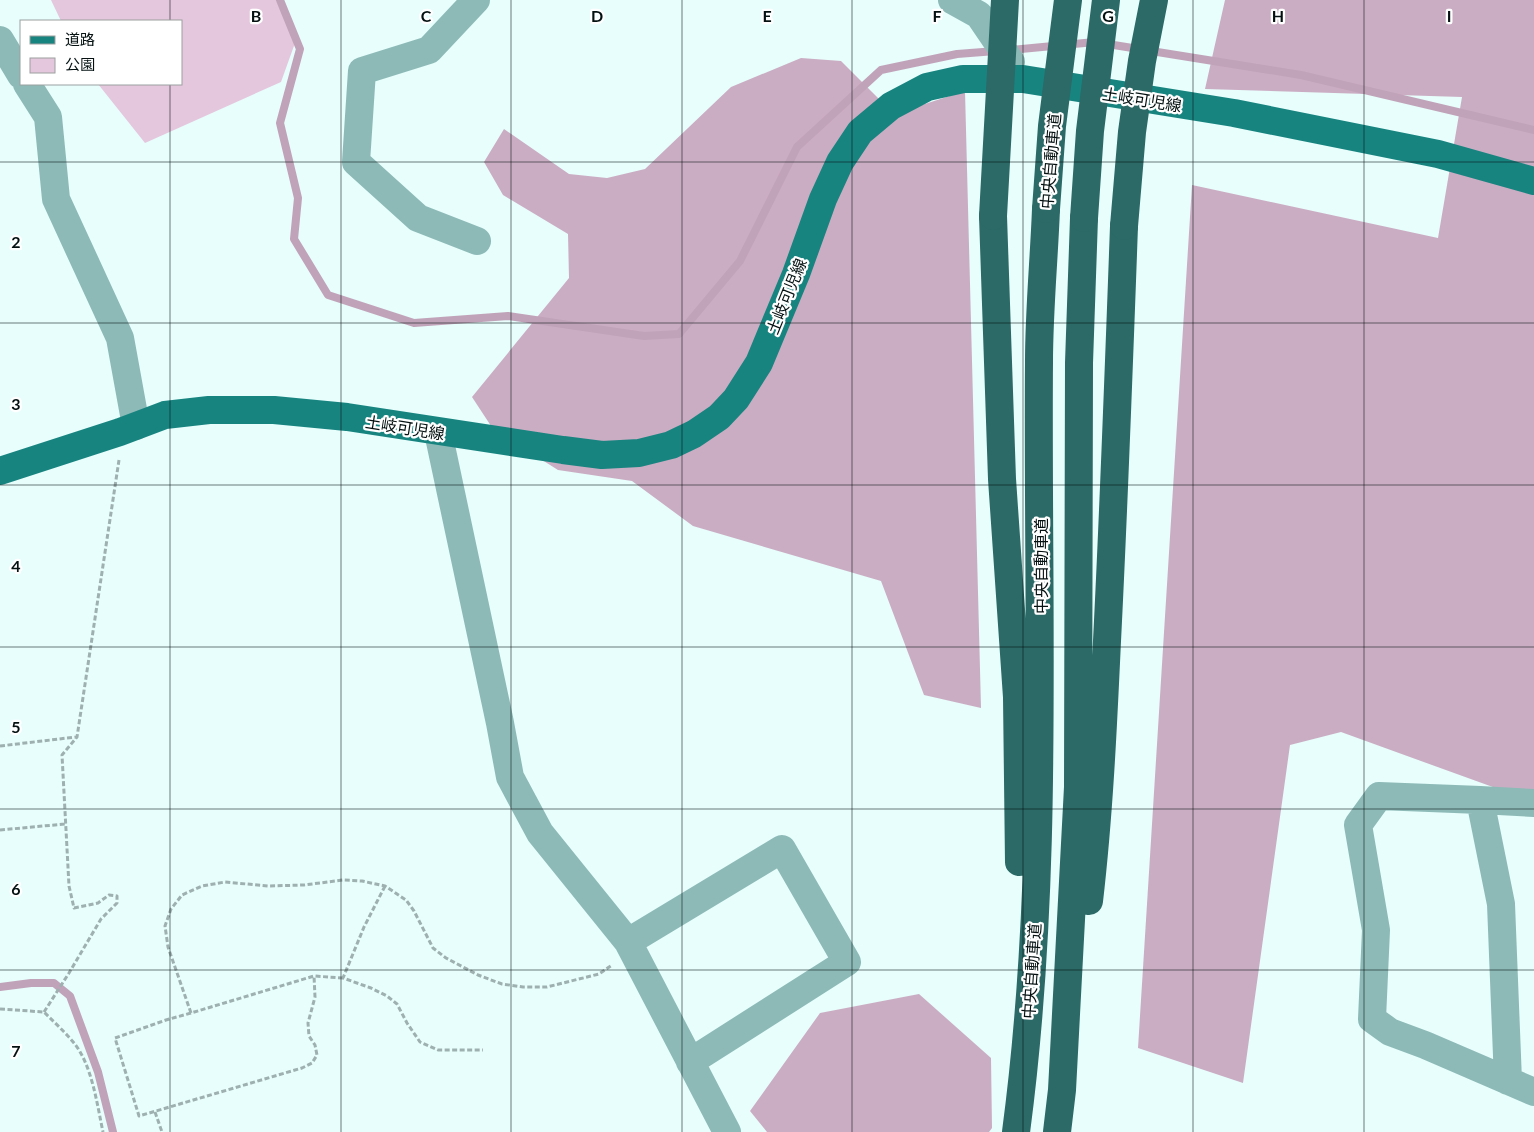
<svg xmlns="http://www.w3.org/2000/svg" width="1534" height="1132" font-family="Lato,'Noto Sans JP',sans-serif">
	<rect width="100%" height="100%" fill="#e7fefc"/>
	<!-- green -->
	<path fill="#e5c7dd" d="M51,0H276L295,43L281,82L145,143L98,84H181V21H61Z"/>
	<!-- forest -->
	<path fill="#cbadc3" d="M1225,0H1534V802L1341,732L1290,745L1243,1083L1138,1048L1192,185L1438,238L1462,97L1205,89Z
		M801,58L841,61L894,114L965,91L981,708L924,695L881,581L693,526L632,481L558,470L493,429L472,397L569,278L568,234L503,195L484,162L504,129L569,174L607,178L645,169L731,87Z
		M919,994L991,1058L992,1128L989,1132H767L750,1111L820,1013Z"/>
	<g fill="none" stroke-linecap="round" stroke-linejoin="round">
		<!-- stream -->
		<path stroke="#c1a3b9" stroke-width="8" d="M280,0L300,49L280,123L298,198L294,239L328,295L414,323L508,316L644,336L679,334L740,261L797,147L881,70L957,54L996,51
			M1010,50L1095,42L1301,75L1534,130
			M0,987L31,983H54L70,996L98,1072L113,1132"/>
		<!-- path -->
		<path stroke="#9eb1b0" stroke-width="3" stroke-dasharray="5 2.5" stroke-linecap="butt" d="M0,746L76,737
			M0,830L65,824
			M385,886L364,927L343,978L371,988L387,996L397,1004L407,1023L420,1042L438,1050H483
			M343,978L314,976L191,1013L168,947L165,926L171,909L182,895L202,886L225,882L268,886L304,885L343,880L362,881L385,886L406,900L414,911L433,948L446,958L478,975L502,984L523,987H547L599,974L612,965
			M0,1009L44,1012C54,1022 65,1032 74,1043C92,1065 97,1104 103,1132
			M44,1012L69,973L101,919L117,903V896L109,895L98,903L74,908L69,886L62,755L77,737L119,460
			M191,1013L166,1020L115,1038L139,1116L302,1068L312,1063L317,1055L315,1045L309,1036L308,1023L315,997L314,976
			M155,1112L162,1132"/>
		<!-- minor -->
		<path stroke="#8dbab7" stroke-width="28" d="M476,0L429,50L362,71L356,162L418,218L477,241
			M952,0L979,15L1011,62
			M0,40L21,75
			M27,84L48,117L56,199L120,338L136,426
			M438,432L500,723L510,777L540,833L628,942L727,1132
			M1480,800L1501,904L1508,1081
			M1534,803L1480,800L1379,796L1358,825L1376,930L1372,1019L1390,1032L1425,1045L1534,1092
			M628,942L782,849L847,962L690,1062"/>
		<!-- major -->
		<path stroke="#188480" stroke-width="28" d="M0,471L120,432L165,415L209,410H274L347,417L563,450L602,455L639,453L671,445L694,434L719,417L736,399L759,363L796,274L823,199L840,162L860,132L891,106L927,87L963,79H1023L1234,113L1438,154L1534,181"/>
		<!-- highway -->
		<path stroke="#2b6a67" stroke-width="28" d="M993,216L1002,479L1017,697L1019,862
			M1089,901C1099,815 1103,728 1107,641C1114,503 1119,365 1124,226
			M1016,1132C1050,877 1037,618 1039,362C1039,311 1044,260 1046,209
			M1057,1132L1062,1090L1078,787L1079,363L1084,218"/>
		<!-- highway-bridge -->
		<path stroke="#2b6a67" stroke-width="28" d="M1046,209L1052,126L1068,0
			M993,216L1005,0
			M1084,218L1090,131L1106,0
			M1124,226L1132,132L1142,61L1154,0"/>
	</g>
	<!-- grid -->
	<path fill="none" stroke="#051111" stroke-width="1" stroke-opacity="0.55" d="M170,0V21M341,0V1132M511,0V1132M682,0V1132M852,0V1132M1023,0V1132M1193,0V1132M1364,0V1132M170,84V1132M0,162H1534M0,323H1534M0,485H1534M0,647H1534M0,809H1534M0,970H1534"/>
	<g text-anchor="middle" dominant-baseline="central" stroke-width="4.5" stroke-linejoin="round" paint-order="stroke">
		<!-- street labels -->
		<g font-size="16" fill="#051111" stroke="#fff">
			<text transform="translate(1142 99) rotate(9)">土岐可児線</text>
			<text transform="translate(1050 161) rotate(-85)">中央自動車道</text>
			<text transform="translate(786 296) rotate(-68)">土岐可児線</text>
			<text transform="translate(405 427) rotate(9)">土岐可児線</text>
			<text transform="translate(1040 566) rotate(-90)">中央自動車道</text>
			<text transform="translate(1031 971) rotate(-86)">中央自動車道</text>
		</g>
	</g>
	<g font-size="16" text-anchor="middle" font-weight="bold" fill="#051111" stroke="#fff" stroke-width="4.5" stroke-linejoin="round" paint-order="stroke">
		<text x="256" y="22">B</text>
		<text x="426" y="22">C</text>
		<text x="597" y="22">D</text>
		<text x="767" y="22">E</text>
		<text x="937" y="22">F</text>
		<text x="1108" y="22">G</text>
		<text x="1278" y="22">H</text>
		<text x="1449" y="22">I</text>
		<text x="16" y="248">2</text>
		<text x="16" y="410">3</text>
		<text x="16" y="572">4</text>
		<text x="16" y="733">5</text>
		<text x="16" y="895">6</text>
		<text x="16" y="1057">7</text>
	</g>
	<!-- legend -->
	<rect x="20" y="20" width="162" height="65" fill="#ffffff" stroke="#9ba0a0"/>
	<rect x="30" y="36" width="25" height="8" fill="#188480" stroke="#9ba0a0"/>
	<text x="65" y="45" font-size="15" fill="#051111">道路</text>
	<rect x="30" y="58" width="25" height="15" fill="#e5c7dd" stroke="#9ba0a0"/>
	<text x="65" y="70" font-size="15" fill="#051111">公園</text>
</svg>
